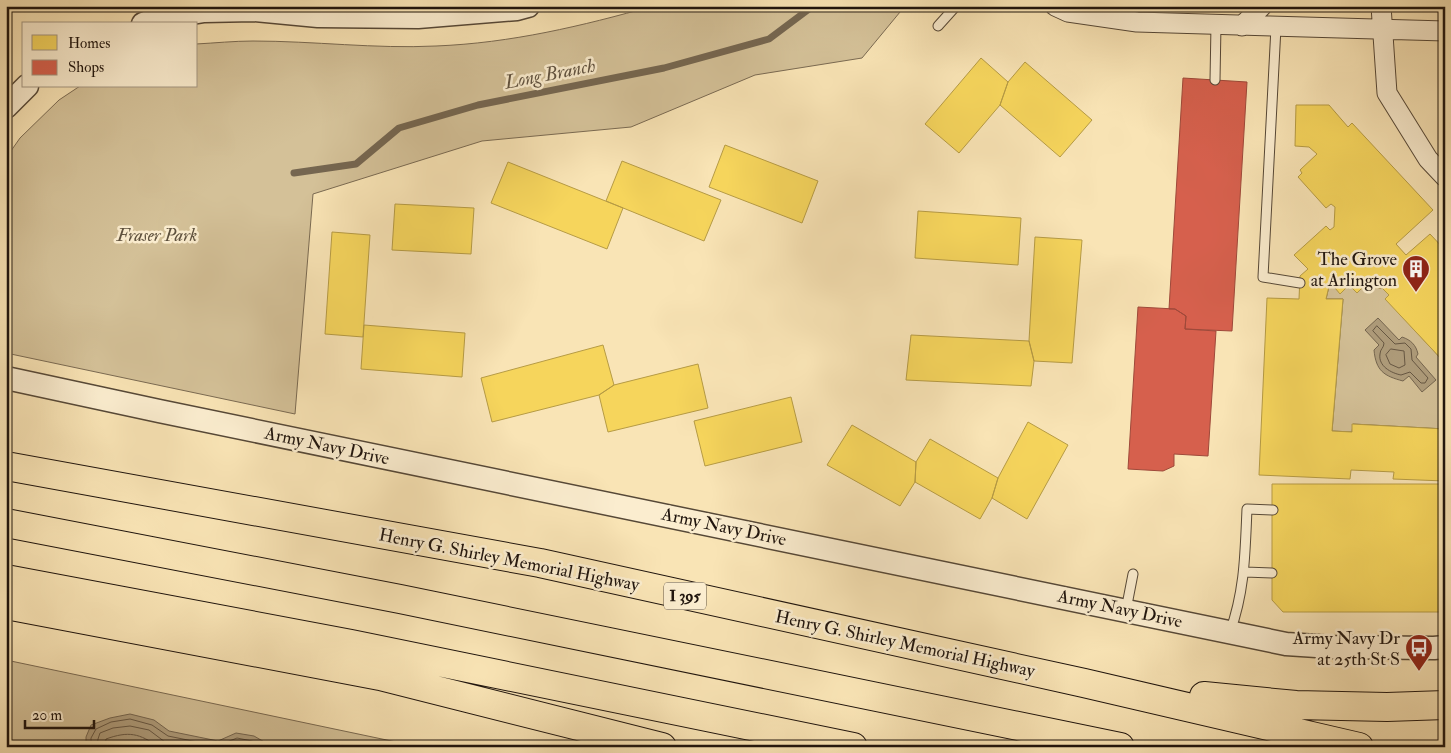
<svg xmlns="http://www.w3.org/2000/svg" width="1451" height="753" font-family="'IM FELL Double Pica',serif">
	<rect width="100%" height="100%" fill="#f9e4b5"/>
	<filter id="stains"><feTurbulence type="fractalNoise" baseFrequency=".004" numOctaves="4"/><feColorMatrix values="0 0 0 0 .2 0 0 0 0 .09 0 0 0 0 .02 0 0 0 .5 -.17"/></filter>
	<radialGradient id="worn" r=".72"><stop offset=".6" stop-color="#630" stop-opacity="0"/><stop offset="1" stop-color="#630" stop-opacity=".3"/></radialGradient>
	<!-- green -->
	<path fill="#d4c198" stroke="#7a6a52" d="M653,6H905L862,58L755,75L631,127L482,141L313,194L295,414L6,353V158L20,138L59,100L80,86H196V44C215,43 234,41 253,41C314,41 375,49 436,46C511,43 582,26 653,6Z
		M1330,282L1340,293L1349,285L1357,293L1363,287L1382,288L1389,295L1386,299L1445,363V429L1353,424L1352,432L1332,431L1343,299H1326Z
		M6,660L420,747H6Z"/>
	<!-- water -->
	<path fill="#af9d7c" stroke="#756650" d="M1378,318L1399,340L1402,337C1411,340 1416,345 1418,354L1416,357L1436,380L1422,392L1409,376L1403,381C1384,376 1376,371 1374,350L1379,345L1365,330Z
		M130,714L154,720L169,731L218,741L236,733L254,736L273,747H86V737L91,725L110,718Z"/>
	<!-- homes -->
	<path fill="#f6d55c" stroke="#b69b44" d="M981,58L1008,82L1000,105L959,153L925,124Z
		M1025,62L1092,120L1060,157L1000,105L1008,82Z
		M1296,105H1329L1348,127L1352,123L1433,210L1396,244L1406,255L1430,234L1445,250V363L1385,299L1389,295L1382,288L1363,287L1357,293L1349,285L1340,294L1330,282L1326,299H1343L1332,431L1352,432V424L1445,429V481L1393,479L1394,472L1351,470L1350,479L1259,475L1267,298L1299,299L1300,276L1308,269L1294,255L1326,226L1330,230L1334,227L1335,207L1331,204L1326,208L1298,177L1302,173L1300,170L1317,154L1309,147L1295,146Z
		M725,145L818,181L802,223L709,187Z
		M622,161L721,200L704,241L606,201Z
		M508,162L623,208L607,249L491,203Z
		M395,204L474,208L471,254L392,250Z
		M918,211L1021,218L1018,265L915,258Z
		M332,232L370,235L363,337L325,334Z
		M1035,237L1082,240L1072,363L1034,361L1029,341Z
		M364,325L465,333L462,377L361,369Z
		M911,335L1029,341L1034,361L1031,386L906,380Z
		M603,345L614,385L599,395L492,422L481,378Z
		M698,364L708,408L608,432L599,395L614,385Z
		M791,397L802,442L705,466L694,421Z
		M1028,422L1068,445L1027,519L992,498L998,478Z
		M852,425L916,462L915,482L900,506L827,465Z
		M930,439L998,478L992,498L980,519L915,482L916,462Z
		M1272,484H1445V612H1283L1272,600Z"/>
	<!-- shops -->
	<path fill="#d6604d" stroke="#9f493a" d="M1183,78L1247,82L1232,331L1185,329L1186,316L1175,309H1169Z
		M1138,307L1175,309L1186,316L1185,329L1216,331L1208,456L1174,454V466L1163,471L1128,469Z"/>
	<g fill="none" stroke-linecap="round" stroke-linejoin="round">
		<!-- shore -->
		<path stroke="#675844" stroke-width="1" d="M1377,326L1395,344L1405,343L1411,349L1412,360L1428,378L1425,383H1421L1410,372L1401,375C1391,373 1378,366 1380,354C1380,349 1384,348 1384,343L1373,331Z
			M1391,349L1404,351L1405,365L1399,368L1390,364L1386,355Z
			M91,747V738L96,729L111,722L130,719L152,725L168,736L217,746L237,738L252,741L263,747
			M97,747L98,739L100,733L113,728L130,726L149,730L165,742L189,747
			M105,747L106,739C128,731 140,733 158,747"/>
		<!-- stream -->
		<path stroke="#756650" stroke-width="7" d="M294,173L356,164L399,128L478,105L664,68L769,39L813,6"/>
		<defs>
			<path id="service" d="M938,26L956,6
				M1276,27L1263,277L1300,283
				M1215,80L1216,25
				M1245,572L1272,573
				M1126,610L1133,574
				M1230,632C1245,590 1245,553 1247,509L1273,510"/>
			<path id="minor" d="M1055,6L1068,12L1137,22L1445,31
				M1381,6L1387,93L1428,159L1445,177
				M1242,26L1262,6"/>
			<path id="tertiary" d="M143,24L156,19L204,11L254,10L318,16L418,17L517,9L528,6
				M6,107L27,86
				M6,378L159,411L1286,644L1332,647L1434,648L1445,647"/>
			<path id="motorway" d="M6,466L540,563L1084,683L1359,747
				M6,523L400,599L1120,747
				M6,579L351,644L853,747
				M6,605L380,676L662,747
				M1204,696L1296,705L1387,707L1445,705"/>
		</defs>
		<!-- service casing -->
		<use href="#service" stroke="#564837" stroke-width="11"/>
		<!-- minor casing -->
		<use href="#minor" stroke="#564837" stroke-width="21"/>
		<!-- tertiary casing -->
		<use href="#tertiary" stroke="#564837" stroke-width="25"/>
		<!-- motorway casing -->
		<use href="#motorway" stroke="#1f140d" stroke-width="30"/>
		<!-- service -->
		<use href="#service" stroke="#fbedcf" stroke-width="9"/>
		<!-- minor -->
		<use href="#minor" stroke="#fbedcf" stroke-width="19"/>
		<!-- tertiary -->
		<use href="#tertiary" stroke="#fbedcf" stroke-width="22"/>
		<!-- motorway -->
		<use href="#motorway" stroke="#f9e4b5" stroke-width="28"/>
	</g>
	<!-- icons -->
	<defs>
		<symbol id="building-pin" viewBox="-11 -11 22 30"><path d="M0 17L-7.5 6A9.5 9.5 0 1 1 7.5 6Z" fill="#8f2418" stroke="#fbedcf"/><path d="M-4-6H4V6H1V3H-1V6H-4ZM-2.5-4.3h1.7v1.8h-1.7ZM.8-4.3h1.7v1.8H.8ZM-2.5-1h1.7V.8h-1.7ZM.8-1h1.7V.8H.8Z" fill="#fff"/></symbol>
		<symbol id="bus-pin" viewBox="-11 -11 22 30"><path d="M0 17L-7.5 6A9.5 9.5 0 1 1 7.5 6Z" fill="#8f2418" stroke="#fbedcf"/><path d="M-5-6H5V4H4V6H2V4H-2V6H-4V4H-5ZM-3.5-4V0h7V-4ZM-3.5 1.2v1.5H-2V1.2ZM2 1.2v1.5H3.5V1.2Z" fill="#fff"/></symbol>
	</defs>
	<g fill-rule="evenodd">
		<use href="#building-pin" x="1400" y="253" width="32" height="43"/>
		<use href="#bus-pin" x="1403" y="632" width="32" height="43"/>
	</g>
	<g text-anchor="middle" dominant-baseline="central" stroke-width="5" stroke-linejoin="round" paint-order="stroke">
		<!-- shield labels -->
		<rect fill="#fbedcf" stroke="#615547" stroke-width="1" x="664" y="582.5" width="42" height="27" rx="4"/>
		<g font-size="16" font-weight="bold" fill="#1f140d">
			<text x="685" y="596">I 395</text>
		</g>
		<!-- park labels -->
		<g font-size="18" font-style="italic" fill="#5e513e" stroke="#fbedcf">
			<text x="157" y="235">Fraser Park</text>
		</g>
		<!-- poi labels -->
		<g font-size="18" fill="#1f140d" stroke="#fbedcf" text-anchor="end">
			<text x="1397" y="259">The Grove<tspan x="1397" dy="21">at Arlington</tspan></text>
			<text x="1400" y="638">Army Navy Dr<tspan x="1400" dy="21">at 25th St S</tspan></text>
		</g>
		<!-- street labels -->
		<g font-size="18" fill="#1f140d" stroke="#fbedcf">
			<text transform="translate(327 446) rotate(12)">Army Navy Drive</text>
			<text transform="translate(724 527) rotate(12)">Army Navy Drive</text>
			<text transform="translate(509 560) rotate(11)">Henry G. Shirley Memorial Highway</text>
			<text transform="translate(1120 609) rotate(12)">Army Navy Drive</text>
			<text transform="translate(905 644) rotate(12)">Henry G. Shirley Memorial Highway</text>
		</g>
		<!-- water labels -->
		<g font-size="19" font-style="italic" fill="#60523f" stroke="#fbedcf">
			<text transform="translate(550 74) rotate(-11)">Long Branch</text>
		</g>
	</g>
	<!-- margin -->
	<rect width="1451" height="753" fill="none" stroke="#f9e4b5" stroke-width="25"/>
	<rect x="8" y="8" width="1436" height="738" fill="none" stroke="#1f140d" stroke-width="2.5"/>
	<rect x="12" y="12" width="1426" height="728" fill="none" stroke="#1f140d"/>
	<!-- legend -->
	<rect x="22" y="22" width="175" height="65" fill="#fbedcf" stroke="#a39681"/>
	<rect x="32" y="35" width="25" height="15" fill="#f6d55c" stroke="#a39681"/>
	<text x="68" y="48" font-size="15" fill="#1f140d">Homes</text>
	<rect x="32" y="60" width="25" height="15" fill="#d6604d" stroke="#a39681"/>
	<text x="68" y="72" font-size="15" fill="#1f140d">Shops</text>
	<!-- scale -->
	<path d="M25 720v8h69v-8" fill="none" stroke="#1f140d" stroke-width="2.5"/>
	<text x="32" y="720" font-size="15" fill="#1f140d" stroke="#fbedcf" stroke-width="4" paint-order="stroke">20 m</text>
	<rect width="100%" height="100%" filter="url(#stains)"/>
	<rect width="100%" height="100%" fill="url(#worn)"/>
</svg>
